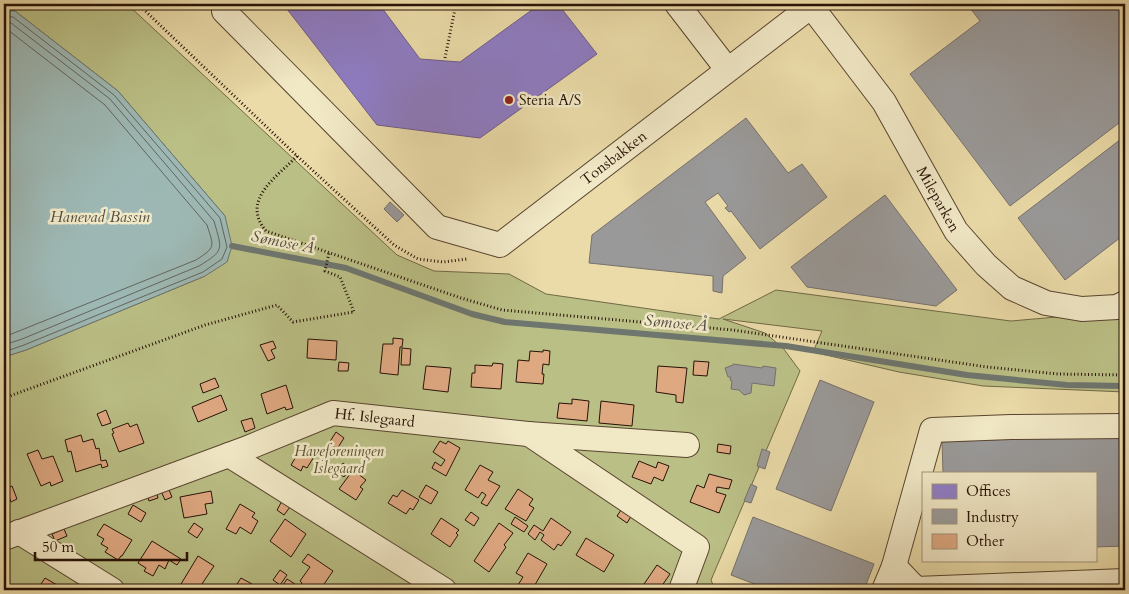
<svg xmlns="http://www.w3.org/2000/svg" width="1129" height="594" font-family="Cardo,serif">
	<rect width="100%" height="100%" fill="#eadba8"/>
	<filter id="stains"><feTurbulence type="fractalNoise" baseFrequency=".004" numOctaves="4"/><feColorMatrix values="0 0 0 0 .2 0 0 0 0 .09 0 0 0 0 .02 0 0 0 .5 -.17"/></filter>
	<radialGradient id="worn" r=".72"><stop offset=".6" stop-color="#630" stop-opacity="0"/><stop offset="1" stop-color="#630" stop-opacity=".3"/></radialGradient>
	<!-- green -->
	<path fill="#babf85" stroke="#716846" d="M4,4H127L397,255L434,271L509,274L546,294L719,319L776,290L1011,321L1125,311V392L983,386L899,372L813,352L822,331L723,319L765,333L783,348L800,371L711,580L715,590H4V357L26,350L205,276L225,216L118,91L15,11H4Z"/>
	<!-- water -->
	<path fill="#9db8b4" stroke="#6e766f" d="M4,11H15L118,91L225,216L232,246L227,262L205,276L26,350L4,357Z"/>
	<!-- offices -->
	<path fill="#8e7cc3" stroke="#6f5c8b" d="M283,4H379L420,59L460,62L540,4H558L597,54L480,138L377,125Z"/>
	<!-- industry -->
	<path fill="#999" stroke="#77706d" d="M967,4H1125V132L1119,123L1010,206L910,74L980,21Z
		M746,118L788,173L802,164L827,197L760,249L731,211L729,212L725,208L728,206L718,193L705,202L746,258L723,276L722,293L713,291V276L589,263L592,235Z
		M1125,136V234L1065,280L1018,218Z
		M885,195L957,290L936,306L807,287L791,267Z
		M390,202L404,215L397,222L384,209Z
		M733,364L762,368L763,366L776,368L774,386L752,383L751,393L744,395L739,390L731,389L732,381L730,380L731,377H728L725,368L733,365Z
		M820,380L874,402L831,511L776,489Z
		M1125,434V546L1095,547V473H943L942,442Z
		M762,449L770,452L765,469L757,466Z
		M751,484L757,487L751,503L744,501Z
		M753,517L874,564L864,590H770L731,575Z"/>
	<g fill="none" stroke-linecap="round" stroke-linejoin="round">
		<!-- shore -->
		<path stroke="#62655e" stroke-width="1" d="M4,16L13,17L114,95L220,218L227,247L222,259L203,272L24,345L4,352
			M4,22L11,23L110,99L214,221C222,250 225,250 199,266L22,339L4,345
			M4,30H8L105,105L207,225C214,247 216,247 196,260L4,337"/>
		<!-- stream -->
		<path stroke="#6e766f" stroke-width="6" d="M232,246L346,268L472,314L505,322L786,346L967,375L1067,385L1125,386"/>
	</g>
	<!-- building -->
	<path fill="#dea881" stroke="#281207" d="M393,338L403,339L402,347H400L398,375L380,373L383,344H393Z
		M308,339L337,341L336,360L307,358Z
		M273,341L276,348L271,350L275,358L268,361L260,345Z
		M402,348L411,349L410,365H401Z
		M543,350L550,351L549,365L543,364L542,374H544L543,384L516,382L518,360L529,361L530,351L543,352Z
		M694,361L709,362L707,376L693,375Z
		M339,362L349,363L348,371H338Z
		M493,363L503,364L501,389L471,387L472,373H475V365L492,366Z
		M426,366L451,368L448,392L423,389Z
		M658,366L687,368L683,403L676,402V395L656,392Z
		M215,378L219,387L203,393L200,384Z
		M286,385L293,408L286,410L285,407L267,414L261,394Z
		M221,395L227,410L198,422L192,407Z
		M572,399L589,401L587,421L557,418L559,403L572,404Z
		M601,401L634,405L632,426L599,423Z
		M106,410L111,423L102,426L97,414Z
		M252,418L255,428L245,432L241,421Z
		M128,423L130,427L137,424L144,443L119,452L112,434L114,433L112,429Z
		M336,432L344,438L337,449L329,443Z
		M81,435L83,442L93,439L96,449L99,448L101,461L106,460L108,466L102,468L101,464L76,472L71,451L68,452L65,440Z
		M440,441L446,444L448,441L460,448L446,476L432,468L435,462L441,466L445,460L433,452Z
		M718,444L731,446L730,454L717,452Z
		M307,446L317,452L307,468L303,466L301,471L291,465L300,450L304,452Z
		M38,450L42,459L53,456L63,481L51,486L50,482L41,486L27,454Z
		M639,461L656,468L658,462L669,466L663,481L654,477L651,484L632,477Z
		M343,463L350,468L344,477L337,472Z
		M480,465L493,472L488,480L500,486L487,506L481,503L486,495L482,492L478,498L465,490Z
		M353,470L366,480L360,487L363,489L356,500L339,489Z
		M709,474L732,480L729,489L717,487L716,492L726,495L719,513L690,502L697,485L704,488Z
		M5,480L8,488L12,486L17,499L11,502L10,499L4,501Z
		M167,485L172,497L165,500L160,489Z
		M426,485L438,492L431,504L419,497Z
		M518,489L533,499L529,505L534,508L526,521L505,509Z
		M402,490L419,500L413,510L410,508L406,514L388,503L393,495L397,497Z
		M156,491L158,498L149,501L147,494Z
		M211,491L213,503L205,504L207,514L184,518L180,497Z
		M282,501L290,507L284,515L277,510Z
		M240,504L255,513L252,517L258,521L251,534L240,527L236,534L226,529Z
		M133,505L146,513L141,522L128,514Z
		M623,507L633,513L627,523L617,516Z
		M471,512L479,518L474,526L465,520Z
		M515,517L528,526L524,532L511,524Z
		M441,518L459,530L456,533L458,535L450,547L431,534Z
		M551,518L571,532L561,546L558,544L554,550L541,540L544,535L540,532L535,540L528,534L534,525L543,531Z
		M285,519L306,534L291,557L270,541Z
		M194,523L203,529L197,538L188,532Z
		M499,523L513,533L504,545L506,547L489,572L474,561Z
		M104,524L132,540L122,556H121L118,560L105,552L108,548L101,544L104,539L97,535Z
		M64,529L67,536L55,541L52,534Z
		M586,538L614,555L604,572L576,555Z
		M152,541L181,559L177,565L169,560L165,569L159,565L153,576L144,571L146,568L138,563Z
		M528,553L547,564L532,590H528L518,585L523,577L516,573Z
		M308,554L333,571L320,590H297L302,583L300,581L310,567L302,562Z
		M198,556L214,566L198,590H190L181,584Z
		M657,565L670,574L659,590H640Z
		M280,570L287,575L280,585L273,580Z
		M45,578L57,585L54,590H37Z
		M241,578L252,584L248,590L237,584Z
		M287,579L295,584L291,590H285L281,588Z
		M556,585L565,590H553Z"/>
	<g fill="none" stroke-linecap="round" stroke-linejoin="round">
		<defs>
			<g id="minor">
				<path d="M677,4L727,69"/>
				<path id="s1" d="M811,6L884,102L956,231L986,265L1012,288L1046,303L1082,309L1117,307L1125,303"/>
				<path id="s2" d="M224,11L437,227L500,245L814,4"/>
				<path d="M529,434L697,547L681,590"/>
				<path d="M229,455L444,590"/>
				<path d="M19,532L112,590"/>
				<path id="s3" d="M4,538L245,449L333,413L528,434L687,445"/>
				<path d="M894,566L916,589L1125,581"/>
				<path d="M884,590L894,566L932,430L1011,427L1125,426"/>
			</g>
		</defs>
		<!-- minor casing -->
		<use href="#minor" stroke="#58442f" stroke-width="26"/>
		<!-- path -->
		<path stroke="#281207" stroke-width="3" stroke-dasharray="1 2.5" stroke-linecap="butt" d="M138,4L297,156L394,245L418,259L443,262L467,259
			M728,4L730,5
			M445,58L456,4
			M297,156C277,177 240,200 266,231L461,298L502,310L733,330L987,367L1058,374L1125,375
			M4,398L205,325L277,305L293,322L354,312L340,277L325,271L329,253"/>
		<!-- minor -->
		<use href="#minor" stroke="#f1e8c6" stroke-width="24"/>
	</g>
	<!-- markers -->
	<circle fill="#8f2418" stroke="#f1e8c6" stroke-width="2" cx="509" cy="100" r="5"/>
	<g text-anchor="middle" dominant-baseline="central" stroke-width="5" stroke-linejoin="round" paint-order="stroke">
		<!-- poi labels -->
		<g font-size="15" fill="#281207" stroke="#f1e8c6" text-anchor="start">
			<text x="519" y="100">Steria A/S</text>
		</g>
		<!-- street labels -->
		<g font-size="15" fill="#281207" stroke="#f1e8c6">
			<text stroke="none"><textPath href="#s2" startOffset="512">Tonsbakken</textPath></text>
			<text stroke="none"><textPath href="#s1" startOffset="232">Mileparken</textPath></text>
			<text stroke="none"><textPath href="#s3" startOffset="394">Hf. Islegaard</textPath></text>
		</g>
		<!-- park labels -->
		<g font-size="15" font-style="italic" fill="#5b4f33" stroke="#f1e8c6">
			<text x="339" y="451">Haveforeningen<tspan x="339" dy="17">Islegaard</tspan></text>
		</g>
		<!-- water labels -->
		<g font-size="16" font-style="italic" fill="#514c44" stroke="#f1e8c6">
			<text x="100" y="217">Hanevad Bassin</text>
			<text transform="translate(283 242) rotate(11)">Sømose Å</text>
			<text transform="translate(676 323) rotate(5)">Sømose Å</text>
		</g>
	</g>
	<!-- margin -->
	<rect width="1129" height="594" fill="none" stroke="#eadba8" stroke-width="20"/>
	<rect x="5" y="5" width="1119" height="584" fill="none" stroke="#281207" stroke-width="2.5"/>
	<rect x="10" y="10" width="1109" height="574" fill="none" stroke="#281207"/>
	<!-- legend -->
	<rect x="922" y="472" width="175" height="90" fill="#f1e8c6" stroke="#a1927a"/>
	<rect x="932" y="484" width="25" height="15" fill="#8e7cc3" stroke="#a1927a"/>
	<text x="966" y="496" font-size="15" fill="#281207">Offices</text>
	<rect x="932" y="509" width="25" height="15" fill="#999999" stroke="#a1927a"/>
	<text x="966" y="522" font-size="15" fill="#281207">Industry</text>
	<rect x="932" y="534" width="25" height="15" fill="#dea881" stroke="#a1927a"/>
	<text x="966" y="546" font-size="15" fill="#281207">Other</text>
	<!-- scale -->
	<path d="M35 552v8h152v-8" fill="none" stroke="#281207" stroke-width="2.5"/>
	<text x="42" y="552" font-size="15" fill="#281207" stroke="#f1e8c6" stroke-width="4" paint-order="stroke">50 m</text>
	<rect width="100%" height="100%" filter="url(#stains)"/>
	<rect width="100%" height="100%" fill="url(#worn)"/>
</svg>
